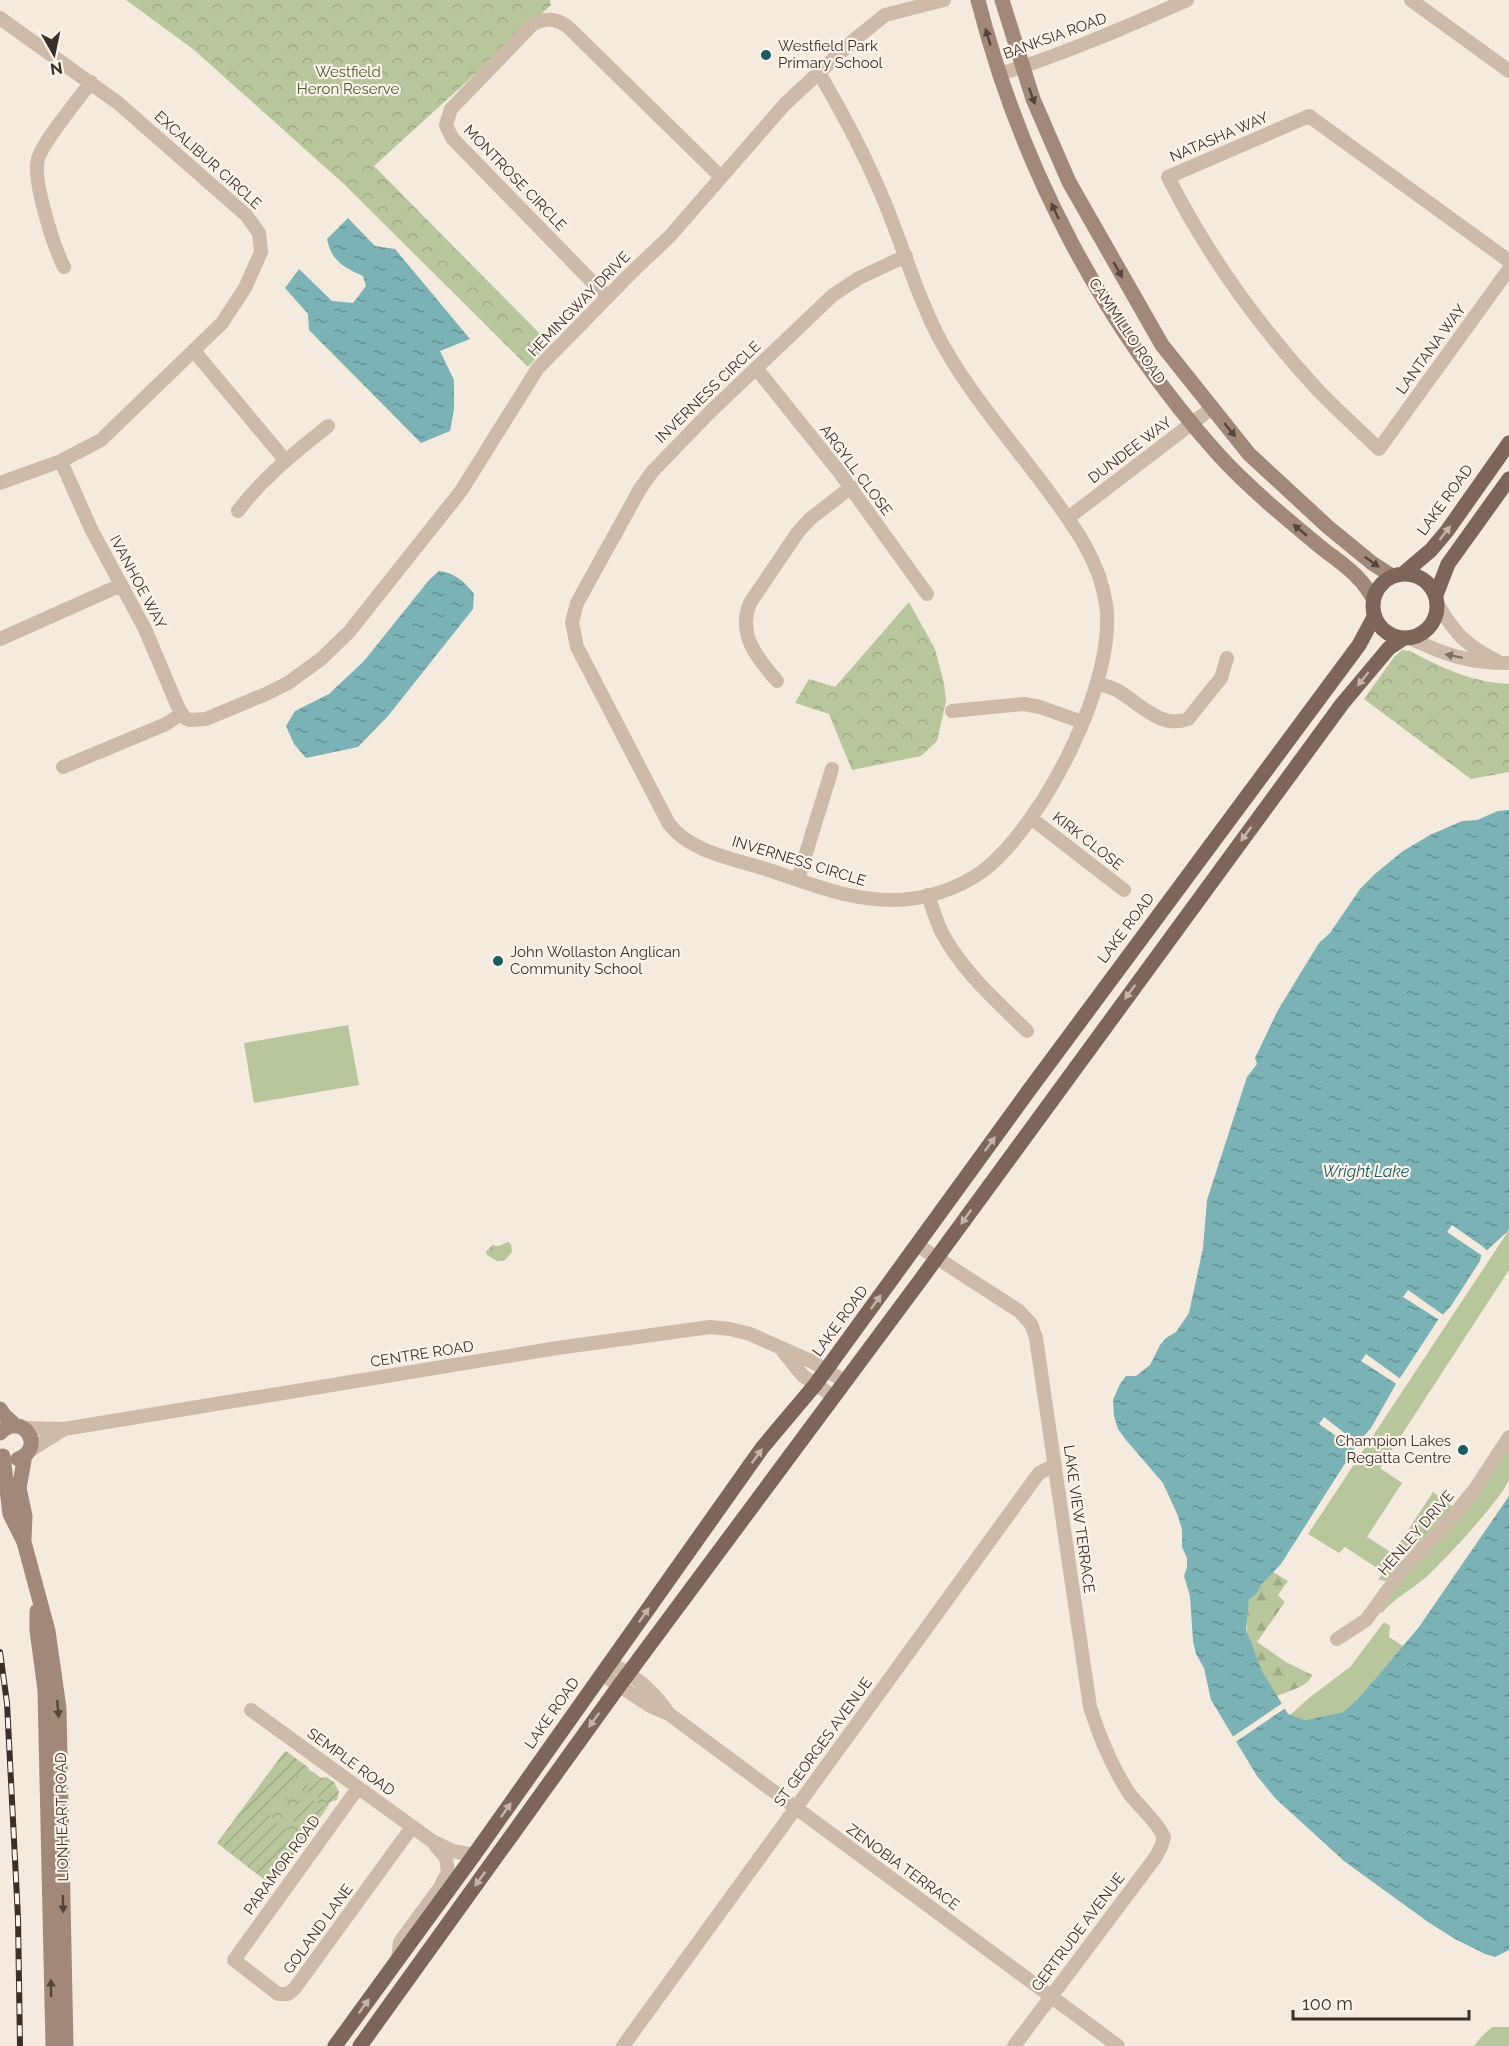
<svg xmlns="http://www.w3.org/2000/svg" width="1509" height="2046" font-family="Raleway,sans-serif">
	<defs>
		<pattern id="forest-firs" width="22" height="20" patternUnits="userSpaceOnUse" patternTransform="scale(1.5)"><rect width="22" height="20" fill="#b8c69c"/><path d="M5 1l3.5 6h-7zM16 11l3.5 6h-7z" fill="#9faa86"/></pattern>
		<pattern id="park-crowns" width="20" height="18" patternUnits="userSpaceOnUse" patternTransform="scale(1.5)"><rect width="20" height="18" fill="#b8c69c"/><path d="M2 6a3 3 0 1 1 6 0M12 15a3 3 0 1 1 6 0" fill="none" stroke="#9faa86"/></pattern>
		<pattern id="garden-furrows" width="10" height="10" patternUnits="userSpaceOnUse" patternTransform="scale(1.5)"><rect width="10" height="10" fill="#b8c69c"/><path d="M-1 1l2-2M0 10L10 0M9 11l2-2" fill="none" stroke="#9faa86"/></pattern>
		<pattern id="water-ripples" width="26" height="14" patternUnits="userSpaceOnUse" patternTransform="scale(1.5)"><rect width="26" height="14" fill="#7ab2b5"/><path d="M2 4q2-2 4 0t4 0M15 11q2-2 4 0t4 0" fill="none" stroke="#659193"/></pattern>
	</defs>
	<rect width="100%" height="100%" fill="#f5eade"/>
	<!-- grass -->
	<path fill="#b8c69c" d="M348,1025L359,1085L254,1103L244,1043Z
		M1509,1230V1270L1380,1468L1402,1483L1367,1537L1403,1560L1394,1569L1388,1581L1378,1580L1383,1572L1345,1547L1339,1553L1308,1534Z
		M1509,1446C1509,1456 1509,1470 1509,1479C1505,1496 1440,1565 1425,1578C1411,1590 1394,1598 1382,1613L1380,1612L1398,1586Z
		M1433,1492L1453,1507L1405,1557L1395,1550Z
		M1384,1622L1390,1626L1389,1637L1403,1646L1358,1699L1343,1712L1305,1720L1290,1715L1309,1698L1350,1667Z
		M1492,2027H1509V2046H1474L1482,2036Z"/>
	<!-- forest -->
	<path fill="url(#forest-firs)" d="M1273,1572L1288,1581L1278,1595L1285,1602L1257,1642L1286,1662L1312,1675C1308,1687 1288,1691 1277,1696C1260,1669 1239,1634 1249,1602C1252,1593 1266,1579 1273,1572Z"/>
	<!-- park -->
	<path fill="url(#park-crowns)" d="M126,0H550L551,5L374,166L549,343L528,367L345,185L193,49Z
		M909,602L935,649L944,683L946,701L937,741L921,756L852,770L829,714L795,703L809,679L835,687Z
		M1402,650L1410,651C1442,668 1472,682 1509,684V772L1471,779L1364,699L1394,657Z
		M508,1242L511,1244L512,1252L505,1260L497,1261L487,1255L486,1252L492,1245L498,1246Z
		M284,1752L321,1778L333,1799L270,1884L217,1843Z"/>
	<!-- garden -->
	<path fill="url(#garden-furrows)" d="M286,1751L309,1768L302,1778L296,1775L282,1794L288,1798L287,1800L277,1796L270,1800L267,1807L270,1812L268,1814L273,1821L292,1831L289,1843L295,1853L271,1885L219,1843Z
		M314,1772L320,1778L326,1777L334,1782L339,1792L337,1800L329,1802L308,1793L307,1779Z
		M306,1796L327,1808L309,1833L289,1818L297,1802Z"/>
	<!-- water -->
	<path fill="url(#water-ripples)" d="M348,218L375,246L395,249L470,339L440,351L454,380V409L450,431L421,443L309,330L308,314L285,288L299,269L332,301L353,303L366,286L363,276C345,268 331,261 327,239Z
		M439,571C455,573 464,581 474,594L473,609L388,716L358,747L306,758L294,744L286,726L295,711L329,694L364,661L429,580Z
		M1509,810V1230L1481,1256L1480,1261L1451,1306L1438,1320L1396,1384L1371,1428L1358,1443L1281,1564L1261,1585L1257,1593L1249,1600L1246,1629L1262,1671L1288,1714L1305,1720L1343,1712L1358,1699L1419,1627L1509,1496V1950L1495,1957L1485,1954L1455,1939L1428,1922L1344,1861L1276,1799L1257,1776L1211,1700L1204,1668L1196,1654L1193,1641L1190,1596L1184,1576L1187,1567V1558L1182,1547V1530L1178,1516L1163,1483L1126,1440L1118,1429L1114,1416L1113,1400L1120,1384L1126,1376H1136L1150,1365L1160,1345L1166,1338L1176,1332L1189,1313L1203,1248L1207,1200L1247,1077L1257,1064L1255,1058L1278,1010L1319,943L1330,933L1360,889L1376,873L1403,851L1430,835L1462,821L1477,820L1498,811Z"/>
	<!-- pier -->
	<path fill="#f5eade" d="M1452,1225L1482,1246L1489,1252L1484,1257L1447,1232Z
		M1408,1290L1445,1316L1441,1321L1403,1297Z
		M1366,1354L1402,1380L1398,1385L1361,1361Z
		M1324,1417L1360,1445L1356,1450L1319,1424Z
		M1284,1702L1287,1707L1234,1743L1231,1738Z"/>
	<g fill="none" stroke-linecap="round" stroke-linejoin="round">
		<!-- street -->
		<path stroke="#cebaa8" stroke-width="14" d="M1411,0L1509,71
			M0,18L118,103L246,215L259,233L261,252L245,288L222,323L101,440L61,461L0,483
			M819,73C845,117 868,161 887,208C903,248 916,291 935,330C961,383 1007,436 1043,484C1070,521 1099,557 1106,604C1117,680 1046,817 989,866C968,884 937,896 909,899C861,905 814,885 769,870C736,859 691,853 669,824L577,647L572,622L577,603L640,489L652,472L710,412L833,295L859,278L906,256
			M1000,74C1064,54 1126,27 1187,0
			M1509,261L1309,116L1168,177C1207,254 1258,325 1316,388C1336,409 1358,429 1379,449L1509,269
			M64,267C54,247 32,180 38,159C43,141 78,100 91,82
			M607,297L452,138L446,125L451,109L533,24C546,18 555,18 567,26L721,177
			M194,351L285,460
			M756,368L837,469L927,594
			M61,461L91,529L145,629L178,707L185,718L190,720L206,719L266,694L288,683L321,659L349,632L461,491L538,368L631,273L670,236L785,104L854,40L885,15L944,0
			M238,511C263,477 296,452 328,426
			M1068,518L1212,408
			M1438,605C1456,635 1466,645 1497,661
			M1410,638C1445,655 1469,663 1509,663
			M0,639L121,585
			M777,681C757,658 737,634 750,603L798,532L810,519L851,487
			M1097,683C1105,686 1113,687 1120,692C1141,705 1161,729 1188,719L1221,678L1227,658
			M952,711L1024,704L1040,707L1082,722
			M63,767L166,724L181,714
			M1031,818L1124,890
			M798,879L832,769
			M928,895C932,907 936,920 941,931C962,971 995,1000 1027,1031
			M917,1245L1019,1311L1031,1324L1036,1338L1090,1707C1100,1738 1111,1766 1129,1793C1140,1808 1156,1820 1164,1837L1161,1847L1155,1858L1014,2046
			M782,1350L803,1376L833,1396
			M23,1428L64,1429L557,1348L710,1327L730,1329L750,1334L813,1362L844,1381
			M29,1451L64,1429
			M1337,1639L1366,1620L1401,1572L1450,1520L1475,1489L1509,1437
			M610,1663C635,1676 653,1690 669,1714
			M602,1674L650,1706L669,1714L1118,2046
			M251,1710L432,1841L453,1851L474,1855
			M358,1788L234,1960L278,1994H288L295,1988L412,1827
			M398,1959L400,1942L439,1889L448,1872L446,1858L435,1845
			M623,2046L1039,1473L1055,1465"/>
		<!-- secondary -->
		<path stroke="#a28879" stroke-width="15" d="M978,0C1020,166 1103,325 1217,453C1248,487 1283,516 1318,545C1331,556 1348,566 1360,580C1365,585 1369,592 1373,598
			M1002,0L1033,99L1069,182L1162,345L1249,454L1328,527L1372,563L1392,576
			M0,1409L4,1415L16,1426
			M0,1433C22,1410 47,1448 18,1459
			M3,1456L10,1514L24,1542L48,1631L59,1708L66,2046
			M24,1539L25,1516L19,1488L25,1455
			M37,1611V1630L45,1690L53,2046"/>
		<!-- primary -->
		<path stroke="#7e6559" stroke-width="15" d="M1404,573L1431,550L1447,531L1509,443
			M1373 606a32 32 0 1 1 64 0a32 32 0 1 1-64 0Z
			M1436,595L1448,564L1509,479
			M335,2046L474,1855L762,1448L815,1385L1027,1093L1359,645L1374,617
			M360,2046L619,1686L919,1282L1342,704L1389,648L1404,638"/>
		<defs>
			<path id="rail" d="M0,1652L7,1703L18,1918L20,2046"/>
		</defs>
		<!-- rail casing -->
		<use href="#rail" stroke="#3b2f29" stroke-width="6"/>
		<!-- rail -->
		<use href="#rail" stroke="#fcf4eb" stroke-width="4" stroke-dasharray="11" stroke-linecap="butt"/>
	</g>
	<!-- one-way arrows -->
	<defs><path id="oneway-solid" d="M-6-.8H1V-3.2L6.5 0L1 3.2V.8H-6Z" transform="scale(1.5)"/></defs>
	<g fill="#55453d">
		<use href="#oneway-solid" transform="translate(988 37) rotate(-107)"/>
		<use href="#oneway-solid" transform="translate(1032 96) rotate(70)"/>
		<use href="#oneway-solid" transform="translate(1055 211) rotate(-115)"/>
		<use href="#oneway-solid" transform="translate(1118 270) rotate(60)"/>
		<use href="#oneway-solid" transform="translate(1230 430) rotate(51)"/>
		<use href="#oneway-solid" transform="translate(1300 530) rotate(-140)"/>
		<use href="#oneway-solid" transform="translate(1372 562) rotate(36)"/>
		<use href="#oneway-solid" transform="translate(58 1709) rotate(85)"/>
		<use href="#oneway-solid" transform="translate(63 1904) rotate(89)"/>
		<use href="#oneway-solid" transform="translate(51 1988) rotate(-91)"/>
	</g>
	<g fill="#c3b4a9">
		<use href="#oneway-solid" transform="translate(1445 533) rotate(-52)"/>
		<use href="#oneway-solid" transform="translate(1363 679) rotate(129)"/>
		<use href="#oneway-solid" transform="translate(1246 834) rotate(126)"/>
		<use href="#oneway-solid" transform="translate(1130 992) rotate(126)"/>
		<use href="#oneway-solid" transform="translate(990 1144) rotate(-54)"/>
		<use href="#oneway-solid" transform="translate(966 1217) rotate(126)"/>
		<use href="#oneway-solid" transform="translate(876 1302) rotate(-54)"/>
		<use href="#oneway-solid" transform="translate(757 1456) rotate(-54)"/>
		<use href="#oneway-solid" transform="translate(644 1615) rotate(-55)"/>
		<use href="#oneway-solid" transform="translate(594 1720) rotate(126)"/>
		<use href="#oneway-solid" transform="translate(506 1810) rotate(-55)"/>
		<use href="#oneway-solid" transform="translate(480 1879) rotate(126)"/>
		<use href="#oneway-solid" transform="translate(364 2006) rotate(-54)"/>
	</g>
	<use fill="#7d6e62" href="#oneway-solid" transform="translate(1454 656) rotate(-168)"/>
	<!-- markers -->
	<g fill="#1a5c60" stroke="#fcf4eb" stroke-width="2">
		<circle cx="766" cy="55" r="6"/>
		<circle cx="498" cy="961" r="6"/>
		<circle cx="1463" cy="1450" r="6"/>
	</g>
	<g text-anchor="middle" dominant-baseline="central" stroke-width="4.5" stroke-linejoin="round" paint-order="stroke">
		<!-- street labels -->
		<g font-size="15" fill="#3b2f29" stroke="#fcf4eb">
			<text transform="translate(1055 36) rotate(-20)">BANKSIA ROAD</text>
			<text transform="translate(1219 137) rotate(-23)">NATASHA WAY</text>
			<text transform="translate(208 160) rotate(42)">EXCALIBUR CIRCLE</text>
			<text transform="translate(515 178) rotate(46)">MONTROSE CIRCLE</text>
			<text transform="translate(579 304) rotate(-46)">HEMINGWAY DRIVE</text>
			<text transform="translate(1127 331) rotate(56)">CAMMILLO ROAD</text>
			<text transform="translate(1431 349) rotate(-54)">LANTANA WAY</text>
			<text transform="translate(708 392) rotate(-44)">INVERNESS CIRCLE</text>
			<text transform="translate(1130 450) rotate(-37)">DUNDEE WAY</text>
			<text transform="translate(856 470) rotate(53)">ARGYLL CLOSE</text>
			<text transform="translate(1445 500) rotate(-54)">LAKE ROAD</text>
			<text transform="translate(138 582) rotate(62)">IVANHOE WAY</text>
			<text transform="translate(1088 841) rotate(38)">KIRK CLOSE</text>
			<text transform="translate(799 861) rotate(17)">INVERNESS CIRCLE</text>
			<text transform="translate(1126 928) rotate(-53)">LAKE ROAD</text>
			<text transform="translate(840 1321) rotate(-54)">LAKE ROAD</text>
			<text transform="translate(422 1354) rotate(-9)">CENTRE ROAD</text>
			<text transform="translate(1079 1519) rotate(82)">LAKE VIEW TERRACE</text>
			<text transform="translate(1416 1533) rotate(-49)">HENLEY DRIVE</text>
			<text transform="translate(552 1713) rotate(-55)">LAKE ROAD</text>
			<text transform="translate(823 1742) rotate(-54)">ST GEORGES AVENUE</text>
			<text transform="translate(351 1762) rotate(36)">SEMPLE ROAD</text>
			<text transform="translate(62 1817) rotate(-91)">LIONHEART ROAD</text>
			<text transform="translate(282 1865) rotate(-54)">PARAMOR ROAD</text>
			<text transform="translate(903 1867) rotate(36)">ZENOBIA TERRACE</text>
			<text transform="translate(318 1929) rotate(-54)">GOLAND LANE</text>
			<text transform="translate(1078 1932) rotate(-53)">GERTRUDE AVENUE</text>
		</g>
		<!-- poi labels -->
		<g font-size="15" fill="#3b2f29" stroke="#fcf4eb" text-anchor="start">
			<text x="778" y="46">Westfield Park<tspan x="778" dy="17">Primary School</tspan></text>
			<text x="510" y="952">John Wollaston Anglican<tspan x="510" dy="17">Community School</tspan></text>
			<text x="1451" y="1441" text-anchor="end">Champion Lakes<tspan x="1451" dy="17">Regatta Centre</tspan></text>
		</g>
		<!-- park labels -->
		<g font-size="15" fill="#495b2a" stroke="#fcf4eb">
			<text x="348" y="72">Westfield<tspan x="348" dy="17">Heron Reserve</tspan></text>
		</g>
		<!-- water labels -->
		<g font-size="16" font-style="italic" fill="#1a5c60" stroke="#fcf4eb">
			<text x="1366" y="1171">Wright Lake</text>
		</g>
	</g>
	<!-- north arrow -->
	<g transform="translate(54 54) rotate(171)" stroke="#fcf4eb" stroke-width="4.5" paint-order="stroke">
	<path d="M0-4.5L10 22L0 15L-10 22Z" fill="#3b2f29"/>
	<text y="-9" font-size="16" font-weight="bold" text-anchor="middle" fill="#3b2f29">N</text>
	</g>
	<!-- scale -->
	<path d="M1293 2010v9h176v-9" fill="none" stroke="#3b2f29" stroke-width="3"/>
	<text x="1302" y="2010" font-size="18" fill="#3b2f29" stroke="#fcf4eb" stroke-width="4.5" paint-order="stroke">100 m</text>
</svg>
